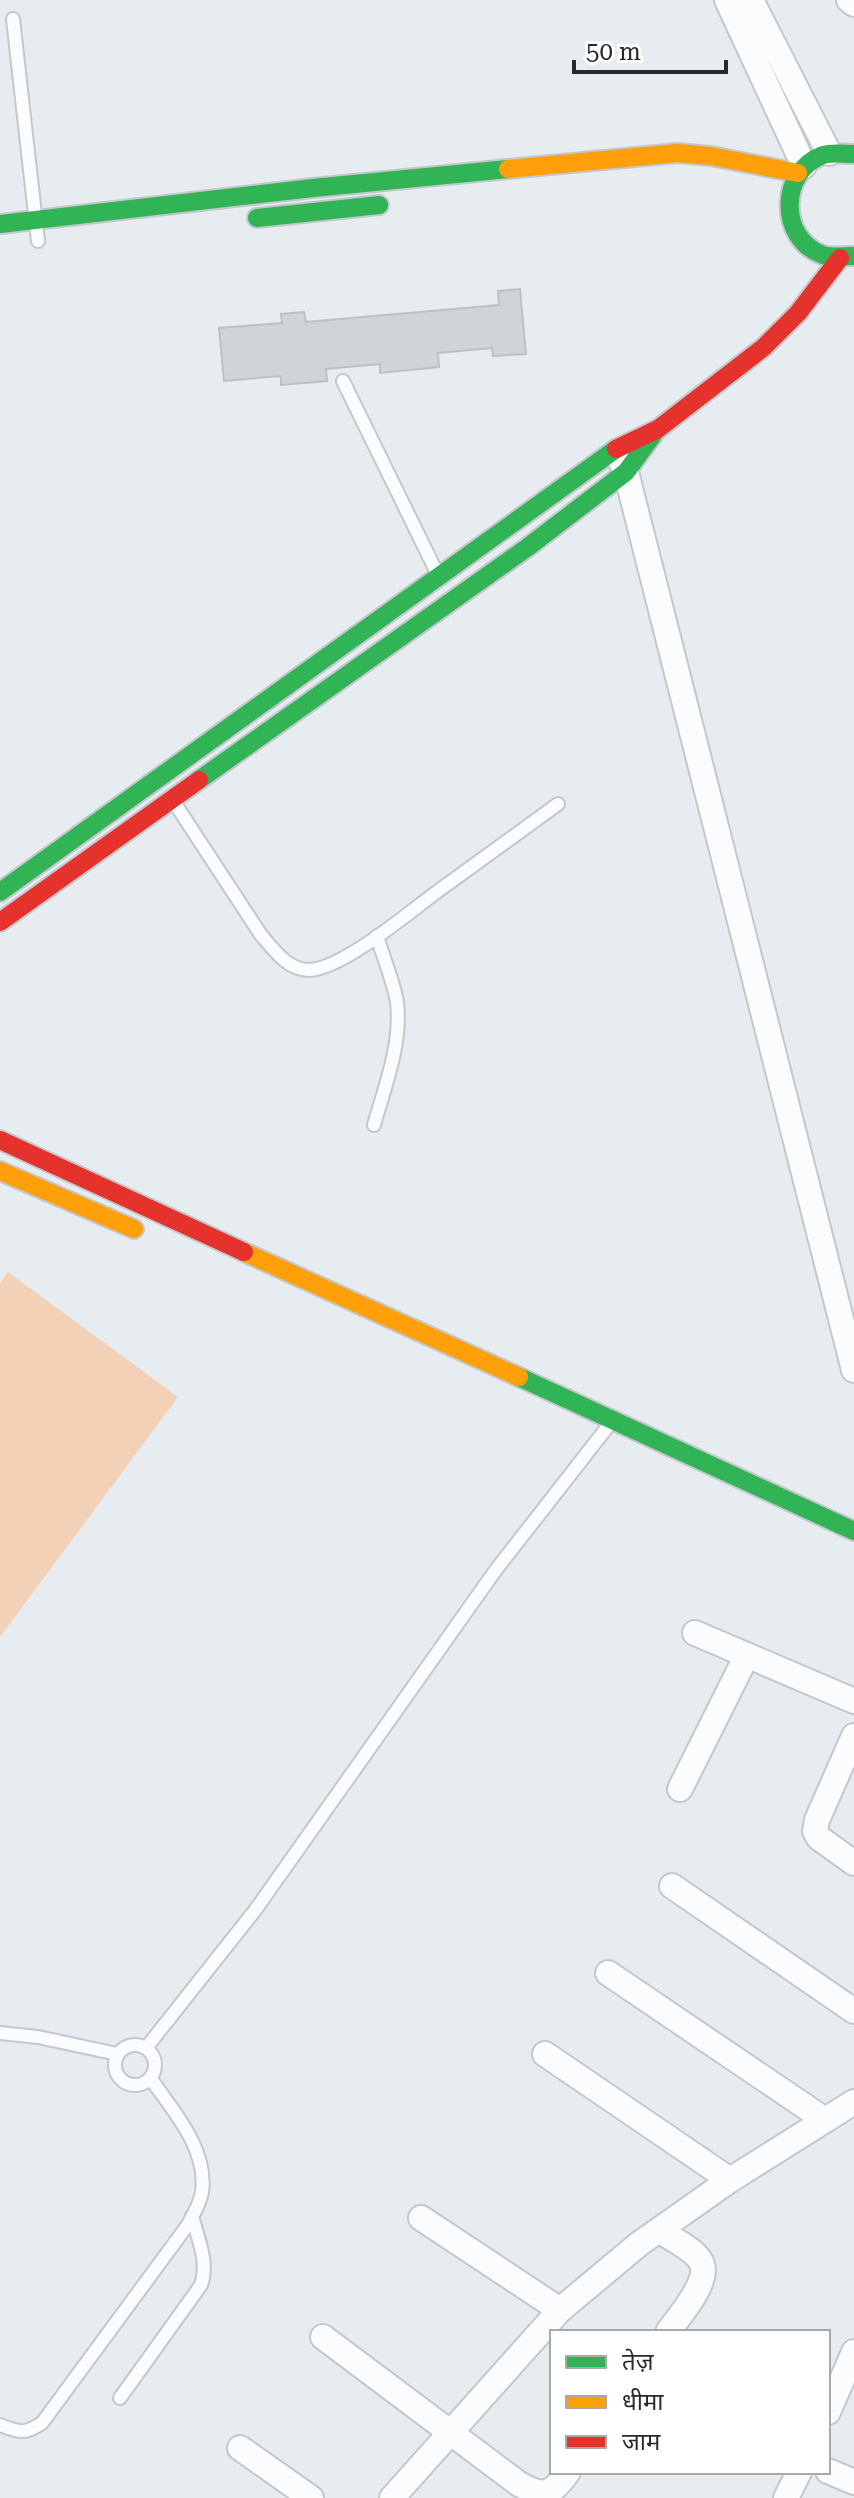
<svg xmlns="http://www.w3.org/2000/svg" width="854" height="2498" font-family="'Roboto Serif','Noto Sans Devanagari',serif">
	<rect width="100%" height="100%" fill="#e7ecf1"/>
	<!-- green -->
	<path fill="#f3d1b7" d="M8,1272L178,1397L0,1637V1283Z"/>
	<!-- building -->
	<path fill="#d0d4d8" stroke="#bdc0c4" stroke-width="2" d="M520,289L526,354L493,356L492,348L438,353L439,367L380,373V364L326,369L327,381L281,385V376L224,381L219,328L282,323L281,314L304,312L306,322L499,305L498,291Z"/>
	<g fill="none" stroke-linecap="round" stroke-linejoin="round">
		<defs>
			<path id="lane" d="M13,19L38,241
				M343,381L438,575
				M172,799L261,935C274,950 288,970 309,970C342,969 407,914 434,894C476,864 517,834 558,804
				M374,1125C385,1086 402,1043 397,1002C393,980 383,957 377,936
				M0,2033L38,2037L117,2054
				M115 2065a20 20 0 1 1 40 0a20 20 0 1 1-40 0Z
				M146,2048L256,1909L495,1571L609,1425
				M120,2398L201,2285C209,2263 198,2239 192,2216
				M0,2425C19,2432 24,2435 42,2423L187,2226C193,2216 200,2204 202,2192C208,2149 173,2111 151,2079"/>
			<path id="street" d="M727,0L804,166
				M751,0L829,153
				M849,0L854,4
				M621,462L626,472L854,1370
				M695,1633L854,1701
				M854,1736L817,1820L815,1831L819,1838L854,1863
				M680,1789L747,1655
				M672,1886L854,2011
				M608,1973L825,2120
				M545,2054L730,2180
				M421,2218L560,2310
				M659,2230C671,2239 691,2247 700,2260C713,2279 679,2316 668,2332
				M323,2337L519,2484C544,2498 551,2495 568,2472
				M828,2412L854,2352
				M240,2448L311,2498
				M828,2471L854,2482
				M392,2498L560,2310L639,2244L730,2180L854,2102
				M786,2498L799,2472"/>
			<path id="fast" d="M854,154C845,154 832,152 823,155C779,171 778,239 823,255C832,258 845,256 854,256
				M257,218L379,205
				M0,224L313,188L508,169
				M199,780L528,547L626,472L653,435
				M0,892L616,449
				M519,1377L854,1531"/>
			<path id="slow" d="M508,169L677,153L711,156L798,173
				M0,1171L134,1229
				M244,1252L519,1377"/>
			<path id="jam" d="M616,449L658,429L764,347L798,313L840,258
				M0,922L199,780
				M0,1140L244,1252"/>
		</defs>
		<!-- lane casing -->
		<use href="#lane" stroke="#c4c8cc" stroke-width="16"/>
		<!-- street casing -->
		<use href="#street" stroke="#c4c8cc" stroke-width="28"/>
		<!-- fast casing -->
		<use href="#fast" stroke="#c4c8cc" stroke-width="22"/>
		<!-- slow casing -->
		<use href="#slow" stroke="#c4c8cc" stroke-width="22"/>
		<!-- jam casing -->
		<use href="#jam" stroke="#c4c8cc" stroke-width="22"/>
		<!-- lane -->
		<use href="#lane" stroke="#fbfcfd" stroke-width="12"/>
		<!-- street -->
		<use href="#street" stroke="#fbfcfd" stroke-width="24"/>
		<!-- fast -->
		<use href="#fast" stroke="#30b455" stroke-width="18"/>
		<!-- slow -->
		<use href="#slow" stroke="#ff9f0a" stroke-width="18"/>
		<!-- jam -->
		<use href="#jam" stroke="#e5322d" stroke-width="18"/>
	</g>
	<!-- legend -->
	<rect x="550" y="2330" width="280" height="144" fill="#ffffff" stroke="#a8a9ab" stroke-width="2"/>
	<rect x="566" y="2356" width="40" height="12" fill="#30b455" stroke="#a8a9ab" stroke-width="2"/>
	<text x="622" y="2370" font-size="24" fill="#26292d">तेज़</text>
	<rect x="566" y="2396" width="40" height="12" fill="#ff9f0a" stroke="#a8a9ab" stroke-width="2"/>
	<text x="622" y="2410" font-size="24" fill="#26292d">धीमा</text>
	<rect x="566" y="2436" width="40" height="12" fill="#e5322d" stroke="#a8a9ab" stroke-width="2"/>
	<text x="622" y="2450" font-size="24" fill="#26292d">जाम</text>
	<!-- scale -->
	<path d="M574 60v12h152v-12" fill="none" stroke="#26292d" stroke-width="4"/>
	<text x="586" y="60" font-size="24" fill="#26292d" stroke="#ffffff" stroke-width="6" paint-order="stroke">50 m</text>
</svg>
